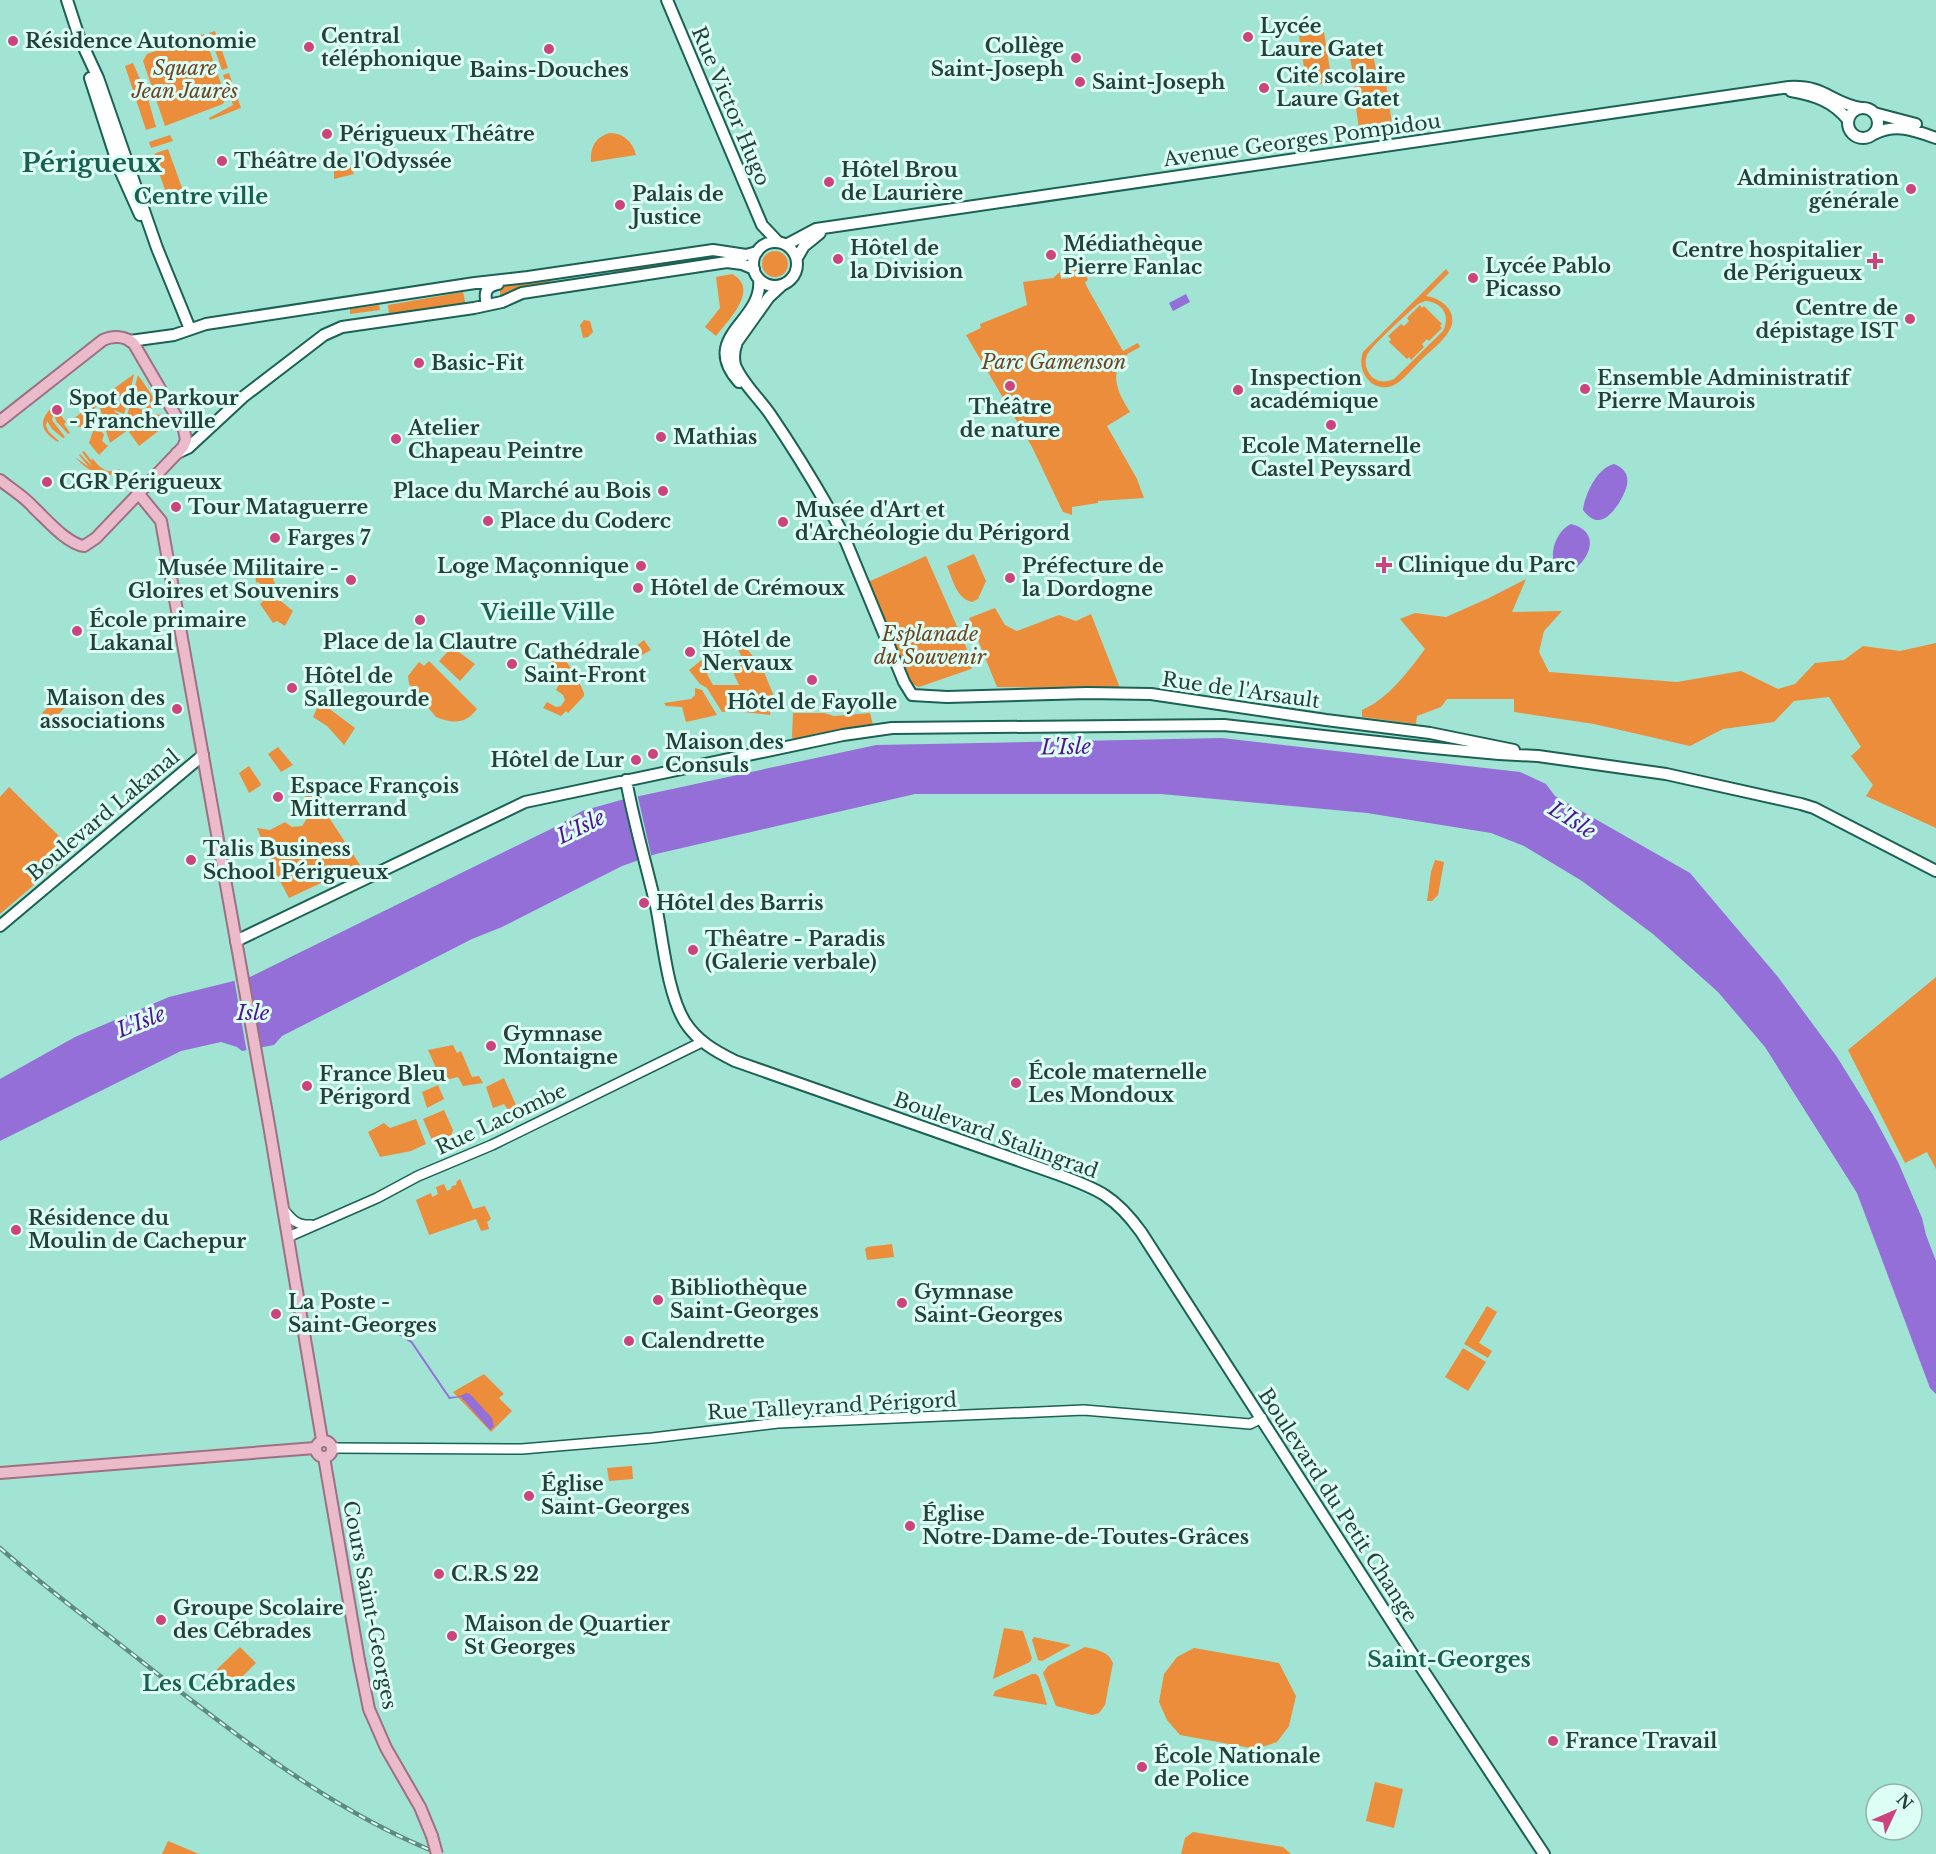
<svg xmlns="http://www.w3.org/2000/svg" width="1936" height="1854" font-family="'Libre Baskerville',serif">
	<rect width="100%" height="100%" fill="#a1e4d4"/>
	<!-- green -->
	<path fill="#eb8d3b" fill-rule="evenodd" d="M215,31L228,68L222,70L209,33Z
		M1324,32L1332,82L1307,86L1299,36Z
		M204,34L226,98L223,104L165,126L143,61L147,54Z
		M1371,42L1377,76L1354,80L1348,46Z
		M133,63L147,95L156,127L146,130L125,66Z
		M229,73L241,108L210,120L209,118L233,105L223,75Z
		M1386,82L1392,124L1359,129L1353,87Z
		M610,133C623,133 633,142 636,155L591,162C590,147 595,137 610,133Z
		M170,135L173,141L151,148L149,142Z
		M168,149L185,196L169,201L153,156L156,153Z
		M341,154L345,155L354,174L334,179V158L336,155Z
		M762 264a13 13 0 1 1 26 0a13 13 0 1 1-26 0Z
		M659,262L667,263L668,267L613,275L612,273L614,271L632,268V266Z
		M1083,269L1088,280L1085,282L1087,287L1123,351L1138,343L1140,347C1135,350 1127,353 1124,358C1108,376 1120,396 1130,412L1107,426L1137,479L1144,498L1098,501V503L1072,507V515L1063,512L1032,447L966,335L981,328L980,324L1027,305L1023,282L1053,278L1060,272L1061,279L1071,278L1070,270Z
		M1446,269L1449,273L1426,296C1442,298 1460,313 1449,331C1443,342 1429,352 1420,361C1412,369 1402,382 1392,386C1371,393 1356,370 1363,352ZM1425,301C1442,302 1451,315 1443,331L1394,379C1387,382 1379,383 1372,377C1366,371 1364,363 1367,355C1373,344 1407,314 1418,304Z
		M732,274C760,289 729,319 716,336L705,327L720,308L716,277Z
		M551,279L550,284L514,289L500,295V286Z
		M463,292L466,306L389,315L388,305Z
		M379,305L380,310L350,314V309Z
		M1420,305L1422,308L1424,306L1442,324L1440,326L1442,328L1429,341L1427,339L1422,344L1424,347L1411,360L1409,357L1407,359L1389,342L1391,339L1388,336L1401,324L1404,326L1409,321L1407,318Z
		M584,320L590,321L593,332L588,337L583,338L580,325Z
		M134,374L128,401L115,394L111,396L110,399L99,404L98,400Z
		M138,375L154,398L150,404L152,409H147L144,404L137,406L131,403L132,396L137,395L138,391L135,386Z
		M95,402L97,406L87,415L89,427H78L72,420Z
		M114,402L127,404L124,414L114,410L115,412L122,416L118,422L105,428L100,407Z
		M130,405L151,413L110,443L106,431L115,428L121,422L125,424L128,418L127,416Z
		M53,406L66,422L64,424L70,433L68,434L56,421L54,411L52,420L65,437L63,438L52,429L47,421L46,426L49,432L59,441L58,442C40,431 38,421 53,406Z
		M153,414L162,415L164,418L157,424L161,429L139,446L129,432Z
		M93,431L102,432L104,435L102,441L108,446L99,455L89,443Z
		M84,451L91,460L93,459C100,468 107,475 119,469L121,472C104,480 87,471 75,457L89,467L79,455L80,454L93,467L82,452Z
		M974,554L986,581L978,599L972,602C956,598 953,580 947,566Z
		M926,556L974,665L971,669L919,687L912,684L868,582Z
		M270,571L276,576L273,579L276,586L270,592L258,582L256,583L255,572L266,573Z
		M1526,579L1512,612L1562,611L1544,631L1539,652L1549,672L1677,682L1741,671L1778,689L1795,684L1815,663L1844,660L1863,646L1900,651L1936,643V828L1866,796L1873,785L1851,756L1861,747L1829,697L1794,701L1774,722L1723,729L1690,746L1594,724L1514,712V699H1447L1441,707L1417,716L1416,724L1362,717V710C1388,699 1408,672 1425,649L1400,619L1415,613L1446,617L1489,598Z
		M271,593L293,611L285,626L277,621L273,623L260,604Z
		M995,608L1005,625L1017,631L1059,615L1076,621L1091,614L1120,688L997,687L969,618Z
		M644,640L651,650L631,661L626,654Z
		M741,642L762,667L773,694L770,715L734,711L722,712L707,688L700,684L689,670L704,658L711,671L707,674L713,685H739L728,662L734,659L736,662L743,660L736,645Z
		M452,647L475,664L460,681L439,661Z
		M551,651L559,658L563,657L576,675L584,693V696L568,713L566,711L561,716L543,708L547,702L556,707L561,706L565,700L563,695L556,690L560,683L541,669L547,670L550,667V663L546,658Z
		M429,661L477,709C466,724 453,724 436,717L409,684L408,676L419,662L424,666Z
		M68,687L76,696L51,722L42,713Z
		M695,688L702,690L717,715L686,722L682,707L666,706L664,703L691,699L695,695Z
		M799,695L817,697L816,710L798,709Z
		M319,704L327,707L355,728L344,745L327,726L313,717Z
		M793,713H824L834,716L870,713L873,725L814,734L810,738L793,741L792,736Z
		M278,747L293,765L281,772L268,754Z
		M249,766L261,784L260,786L249,793L239,773Z
		M9,787L65,842L66,841L75,850L0,914V797Z
		M311,790L364,871L360,873L355,867L289,898L273,868L257,828L270,830L285,822L292,827L302,826L308,817L306,809L311,805L304,795Z
		M1435,860L1444,862L1438,895L1432,901H1427L1431,872Z
		M1936,977V1169L1927,1152L1905,1163L1848,1050Z
		M453,1045L457,1053L461,1051L472,1077L479,1076L483,1083L463,1086L458,1077L442,1081L428,1050Z
		M504,1078L516,1105L508,1110L504,1104L493,1108L486,1087Z
		M438,1085L444,1099L427,1108L422,1092Z
		M444,1110L453,1130L451,1136L443,1138L441,1136L432,1140L423,1119Z
		M416,1119L426,1144L411,1151L380,1157L368,1132L384,1123L390,1128Z
		M460,1179L473,1209L485,1206L491,1219L487,1222L489,1229L481,1231L476,1219L429,1235L416,1200L431,1193L432,1197L438,1194L436,1187L444,1184L447,1191L451,1189L452,1186L456,1185L457,1181Z
		M892,1244L894,1257L867,1260L865,1249L867,1247Z
		M1487,1306L1497,1312L1479,1343L1492,1351L1488,1358L1464,1344Z
		M1463,1348L1486,1362L1468,1391L1445,1377Z
		M484,1374L504,1394L499,1398L512,1411L491,1432L453,1392Z
		M632,1466L633,1479L609,1481L607,1468Z
		M1004,1628L1023,1631L1032,1658L1030,1662L993,1679Z
		M1034,1637L1071,1645L1042,1661L1038,1660L1032,1640Z
		M240,1647L256,1663L225,1694L209,1677Z
		M1085,1647C1097,1650 1108,1651 1113,1663L1105,1705L1099,1713L1092,1715L1056,1706L1043,1673L1048,1666Z
		M1194,1648L1279,1663L1296,1696L1289,1726L1277,1742L1256,1749L1180,1735L1167,1720L1159,1702L1164,1674L1177,1657Z
		M1032,1674H1036L1039,1677L1047,1705L993,1696L995,1691Z
		M1375,1782L1403,1789L1394,1828L1366,1821Z
		M1193,1832L1283,1847L1291,1854H1181L1185,1838Z
		M168,1841L199,1854H162Z"/>
	<!-- water -->
	<path fill="#946fd8" d="M1186,294L1190,302L1173,311L1169,303Z
		M1614,464C1634,472 1628,488 1619,503C1609,518 1597,529 1583,510C1585,494 1597,468 1614,464Z
		M1571,524C1615,535 1570,587 1557,569C1547,555 1557,530 1571,524Z
		M1222,738L1520,772L1546,784L1555,796L1690,873L1778,977L1837,1057L1873,1115L1898,1162L1922,1218L1926,1235L1936,1261V1394L1930,1388L1857,1193L1765,1047L1718,992L1653,934L1582,881L1524,846L1491,833L1367,813L1161,794H915L656,854L622,866L502,927L472,939L282,1036L274,1045L242,1051L237,1047L221,1042L181,1051L0,1141V1079L75,1037L169,997L250,977L557,826L582,811L621,800L876,745Z
		M401,1334L412,1341L450,1397L460,1396L466,1393L470,1394L492,1418L494,1427L490,1430L461,1397L449,1399L411,1343L399,1335Z"/>
	<!-- pier -->
	<path fill="#a1e4d4" d="M637,793L652,859L639,863L623,796Z
		M248,974L262,1050L247,1053L234,978Z"/>
	<g fill="none" stroke-linecap="round" stroke-linejoin="round">
		<defs>
			<path id="tertiary" d="M283,1209C291,1219 297,1226 311,1225
				M288,1237L377,1198L418,1176L492,1145L702,1042
				M332,1448L522,1449L652,1438L778,1423L1084,1410L1250,1424L1262,1418"/>
			<path id="secondary" d="M67,0L81,43
				M667,0L762,225L778,242
				M79,37L98,78L157,248L190,329
				M90,78L119,168L140,215
				M1791,91C1814,95 1833,101 1848,120
				M1848 123a15 15 0 1 1 30 0a15 15 0 1 1-30 0Z
				M1874,113L1916,124
				M1874,134C1896,123 1914,130 1936,138
				M753 264a22 22 0 1 1 44 0a22 22 0 1 1-44 0Z
				M786,245L816,229L1789,87C1825,85 1831,103 1861,108
				M797,258L804,246L820,233
				M781,286L769,297L737,342C734,350 733,357 735,365C742,383 759,398 770,414C796,452 820,492 842,532L904,682L912,695L947,697L1087,693L1151,694L1326,720L1430,733L1514,750
				M487,305C484,293 485,287 498,284
				M130,341L174,335L206,324L475,283L528,277L713,250L746,255L757,252
				M739,382C698,336 764,322 759,279
				M177,453L188,448L243,397L324,335L342,327L474,308L502,302L522,293L727,262L742,264L754,269
				M626,780C634,823 646,864 656,906C663,940 667,993 685,1022C697,1041 715,1051 735,1061L1057,1174C1098,1189 1115,1196 1141,1232L1415,1658L1544,1854
				M0,926L203,755
				M236,941L525,802L843,735L892,728L1224,725L1423,747L1499,754L1538,756L1666,774L1801,804L1814,808L1936,871"/>
			<path id="primary" d="M0,421L103,340C113,335 126,336 134,344L184,430L186,440L183,447L96,538L84,546C67,544 46,519 34,508C25,497 11,489 0,480
				M138,493L161,521L269,1125L322,1440
				M316 1449a8 8 0 1 1 16 0a8 8 0 1 1-16 0Z
				M324,1457L359,1660L369,1709L386,1748L420,1807L432,1836
				M0,1473L315,1448"/>
		</defs>
		<!-- tertiary casing -->
		<use href="#tertiary" stroke="#1b6154" stroke-width="12"/>
		<!-- secondary casing -->
		<use href="#secondary" stroke="#1b6154" stroke-width="14"/>
		<!-- primary casing -->
		<use href="#primary" stroke="#9d7182" stroke-width="14"/>
		<!-- tertiary -->
		<use href="#tertiary" stroke="#fff" stroke-width="9"/>
		<!-- secondary -->
		<use href="#secondary" stroke="#fff" stroke-width="10"/>
		<!-- primary -->
		<use href="#primary" stroke="#ebbacb" stroke-width="10"/>
		<defs>
			<path id="rail" d="M0,1548C48,1590 100,1628 150,1668C241,1739 332,1811 440,1854"/>
		</defs>
		<!-- rail casing -->
		<use href="#rail" stroke="#5d8b80" stroke-width="4.5"/>
		<!-- rail -->
		<use href="#rail" stroke="#ddfef5" stroke-width="2" stroke-dasharray="7" stroke-linecap="butt"/>
		<defs>
			<path id="primary-bridge" d="M432,1836L437,1854"/>
		</defs>
		<!-- primary-bridge casing -->
		<use href="#primary-bridge" stroke="#9d7182" stroke-width="14" stroke-linecap="butt"/>
		<!-- primary-bridge -->
		<use href="#primary-bridge" stroke="#ebbacb" stroke-width="10"/>
	</g>
	<!-- markers -->
	<g fill="#cc437e" stroke="#ddfef5" stroke-width="2">
		<circle cx="1248" cy="37" r="6"/>
		<circle cx="13" cy="41" r="6"/>
		<circle cx="309" cy="47" r="6"/>
		<circle cx="549" cy="49" r="6"/>
		<circle cx="1076" cy="58" r="6"/>
		<circle cx="1080" cy="82" r="6"/>
		<circle cx="1264" cy="88" r="6"/>
		<circle cx="327" cy="134" r="6"/>
		<circle cx="222" cy="161" r="6"/>
		<circle cx="829" cy="182" r="6"/>
		<circle cx="1911" cy="189" r="6"/>
		<circle cx="620" cy="205" r="6"/>
		<circle cx="1051" cy="255" r="6"/>
		<circle cx="838" cy="259" r="6"/>
		<path d="M1872 252h6v6h6v6h-6v6h-6v-6h-6v-6h6z"/>
		<circle cx="1473" cy="278" r="6"/>
		<circle cx="1910" cy="319" r="6"/>
		<circle cx="419" cy="363" r="6"/>
		<circle cx="1010" cy="386" r="6"/>
		<circle cx="1585" cy="389" r="6"/>
		<circle cx="1238" cy="390" r="6"/>
		<circle cx="57" cy="410" r="6"/>
		<circle cx="1331" cy="425" r="6"/>
		<circle cx="661" cy="437" r="6"/>
		<circle cx="396" cy="439" r="6"/>
		<circle cx="47" cy="482" r="6"/>
		<circle cx="663" cy="491" r="6"/>
		<circle cx="176" cy="507" r="6"/>
		<circle cx="488" cy="521" r="6"/>
		<circle cx="783" cy="522" r="6"/>
		<circle cx="275" cy="538" r="6"/>
		<path d="M1381 556h6v6h6v6h-6v6h-6v-6h-6v-6h6z"/>
		<circle cx="641" cy="566" r="6"/>
		<circle cx="1010" cy="578" r="6"/>
		<circle cx="351" cy="580" r="6"/>
		<circle cx="638" cy="588" r="6"/>
		<circle cx="420" cy="620" r="6"/>
		<circle cx="77" cy="631" r="6"/>
		<circle cx="690" cy="652" r="6"/>
		<circle cx="512" cy="664" r="6"/>
		<circle cx="812" cy="680" r="6"/>
		<circle cx="292" cy="688" r="6"/>
		<circle cx="177" cy="709" r="6"/>
		<circle cx="653" cy="754" r="6"/>
		<circle cx="636" cy="760" r="6"/>
		<circle cx="278" cy="797" r="6"/>
		<circle cx="191" cy="860" r="6"/>
		<circle cx="644" cy="903" r="6"/>
		<circle cx="693" cy="950" r="6"/>
		<circle cx="491" cy="1046" r="6"/>
		<circle cx="1016" cy="1083" r="6"/>
		<circle cx="307" cy="1086" r="6"/>
		<circle cx="16" cy="1230" r="6"/>
		<circle cx="658" cy="1300" r="6"/>
		<circle cx="902" cy="1303" r="6"/>
		<circle cx="276" cy="1314" r="6"/>
		<circle cx="629" cy="1341" r="6"/>
		<circle cx="529" cy="1496" r="6"/>
		<circle cx="910" cy="1526" r="6"/>
		<circle cx="439" cy="1574" r="6"/>
		<circle cx="161" cy="1620" r="6"/>
		<circle cx="452" cy="1636" r="6"/>
		<circle cx="1553" cy="1741" r="6"/>
		<circle cx="1142" cy="1767" r="6"/>
	</g>
	<g text-anchor="middle" dominant-baseline="central" stroke-width="6" stroke-linejoin="round" paint-order="stroke">
		<!-- poi labels -->
		<g font-size="20" font-weight="bold" fill="#24403a" stroke="#ddfef5" text-anchor="start">
			<text x="1260" y="26">Lycée<tspan x="1260" dy="23">Laure Gatet</tspan></text>
			<text x="321" y="36">Central<tspan x="321" dy="23">téléphonique</tspan></text>
			<text x="25" y="41">Résidence Autonomie</text>
			<text x="1064" y="46" text-anchor="end">Collège<tspan x="1064" dy="23">Saint-Joseph</tspan></text>
			<text x="549" y="70" text-anchor="middle">Bains-Douches</text>
			<text x="1276" y="76">Cité scolaire<tspan x="1276" dy="23">Laure Gatet</tspan></text>
			<text x="1092" y="82">Saint-Joseph</text>
			<text x="339" y="134">Périgueux Théâtre</text>
			<text x="234" y="161">Théâtre de l'Odyssée</text>
			<text x="841" y="170">Hôtel Brou<tspan x="841" dy="23">de Laurière</tspan></text>
			<text x="1899" y="178" text-anchor="end">Administration<tspan x="1899" dy="23">générale</tspan></text>
			<text x="632" y="194">Palais de<tspan x="632" dy="23">Justice</tspan></text>
			<text x="1063" y="244">Médiathèque<tspan x="1063" dy="23">Pierre Fanlac</tspan></text>
			<text x="850" y="248">Hôtel de<tspan x="850" dy="23">la Division</tspan></text>
			<text x="1862" y="250" text-anchor="end">Centre hospitalier<tspan x="1862" dy="23">de Périgueux</tspan></text>
			<text x="1485" y="266">Lycée Pablo<tspan x="1485" dy="23">Picasso</tspan></text>
			<text x="1898" y="308" text-anchor="end">Centre de<tspan x="1898" dy="23">dépistage IST</tspan></text>
			<text x="431" y="363">Basic-Fit</text>
			<text x="1250" y="378">Inspection<tspan x="1250" dy="23">académique</tspan></text>
			<text x="1597" y="378">Ensemble Administratif<tspan x="1597" dy="23">Pierre Maurois</tspan></text>
			<text x="69" y="398">Spot de Parkour<tspan x="69" dy="23">- Francheville</tspan></text>
			<text x="1010" y="407" text-anchor="middle">Théâtre<tspan x="1010" dy="23">de nature</tspan></text>
			<text x="408" y="428">Atelier<tspan x="408" dy="23">Chapeau Peintre</tspan></text>
			<text x="673" y="437">Mathias</text>
			<text x="1331" y="446" text-anchor="middle">Ecole Maternelle<tspan x="1331" dy="23">Castel Peyssard</tspan></text>
			<text x="59" y="482">CGR Périgueux</text>
			<text x="651" y="491" text-anchor="end">Place du Marché au Bois</text>
			<text x="188" y="507">Tour Mataguerre</text>
			<text x="795" y="510">Musée d'Art et<tspan x="795" dy="23">d'Archéologie du Périgord</tspan></text>
			<text x="500" y="521">Place du Coderc</text>
			<text x="287" y="538">Farges 7</text>
			<text x="1398" y="565">Clinique du Parc</text>
			<text x="629" y="566" text-anchor="end">Loge Maçonnique</text>
			<text x="1022" y="566">Préfecture de<tspan x="1022" dy="23">la Dordogne</tspan></text>
			<text x="339" y="568" text-anchor="end">Musée Militaire -<tspan x="339" dy="23">Gloires et Souvenirs</tspan></text>
			<text x="650" y="588">Hôtel de Crémoux</text>
			<text x="89" y="620">École primaire<tspan x="89" dy="23">Lakanal</tspan></text>
			<text x="702" y="640">Hôtel de<tspan x="702" dy="23">Nervaux</tspan></text>
			<text x="420" y="642" text-anchor="middle">Place de la Clautre</text>
			<text x="524" y="652">Cathédrale<tspan x="524" dy="23">Saint-Front</tspan></text>
			<text x="304" y="676">Hôtel de<tspan x="304" dy="23">Sallegourde</tspan></text>
			<text x="165" y="698" text-anchor="end">Maison des<tspan x="165" dy="23">associations</tspan></text>
			<text x="812" y="702" text-anchor="middle">Hôtel de Fayolle</text>
			<text x="665" y="742">Maison des<tspan x="665" dy="23">Consuls</tspan></text>
			<text x="624" y="760" text-anchor="end">Hôtel de Lur</text>
			<text x="290" y="786">Espace François<tspan x="290" dy="23">Mitterrand</tspan></text>
			<text x="203" y="849">Talis Business<tspan x="203" dy="23">School Périgueux</tspan></text>
			<text x="656" y="903">Hôtel des Barris</text>
			<text x="705" y="939">Thêatre - Paradis<tspan x="705" dy="23">(Galerie verbale)</tspan></text>
			<text x="503" y="1034">Gymnase<tspan x="503" dy="23">Montaigne</tspan></text>
			<text x="1028" y="1072">École maternelle<tspan x="1028" dy="23">Les Mondoux</tspan></text>
			<text x="319" y="1074">France Bleu<tspan x="319" dy="23">Périgord</tspan></text>
			<text x="28" y="1218">Résidence du<tspan x="28" dy="23">Moulin de Cachepur</tspan></text>
			<text x="670" y="1288">Bibliothèque<tspan x="670" dy="23">Saint-Georges</tspan></text>
			<text x="914" y="1292">Gymnase<tspan x="914" dy="23">Saint-Georges</tspan></text>
			<text x="288" y="1302">La Poste -<tspan x="288" dy="23">Saint-Georges</tspan></text>
			<text x="641" y="1341">Calendrette</text>
			<text x="541" y="1484">Église<tspan x="541" dy="23">Saint-Georges</tspan></text>
			<text x="922" y="1514">Église<tspan x="922" dy="23">Notre-Dame-de-Toutes-Grâces</tspan></text>
			<text x="451" y="1574">C.R.S 22</text>
			<text x="173" y="1608">Groupe Scolaire<tspan x="173" dy="23">des Cébrades</tspan></text>
			<text x="464" y="1624">Maison de Quartier<tspan x="464" dy="23">St Georges</tspan></text>
			<text x="1565" y="1741">France Travail</text>
			<text x="1154" y="1756">École Nationale<tspan x="1154" dy="23">de Police</tspan></text>
		</g>
		<!-- park labels -->
		<g font-size="20" font-style="italic" fill="#6d4422" stroke="#ddfef5">
			<text x="185" y="68">Square<tspan x="185" dy="23">Jean Jaurès</tspan></text>
			<text x="1054" y="362">Parc Gamenson</text>
			<text x="930" y="634">Esplanade<tspan x="930" dy="23">du Souvenir</tspan></text>
		</g>
		<!-- street labels -->
		<g font-size="20" fill="#24403a" stroke="#ddfef5">
			<text transform="translate(731 106) rotate(67)">Rue Victor Hugo</text>
			<text transform="translate(1302 140) rotate(-8)">Avenue Georges Pompidou</text>
			<text transform="translate(1241 690) rotate(8)">Rue de l'Arsault</text>
			<text transform="translate(103 815) rotate(-40)">Boulevard Lakanal</text>
			<text transform="translate(501 1119) rotate(-25)">Rue Lacombe</text>
			<text transform="translate(996 1135) rotate(20)">Boulevard Stalingrad</text>
			<text transform="translate(832 1406) rotate(-3)">Rue Talleyrand Périgord</text>
			<text transform="translate(1338 1505) rotate(57)">Boulevard du Petit Change</text>
			<text transform="translate(370 1605) rotate(79)">Cours Saint-Georges</text>
		</g>
		<!-- water labels -->
		<g font-size="21" font-style="italic" fill="#511294" stroke="#ddfef5">
			<text transform="translate(1066 747) rotate(-1)">L'Isle</text>
			<text transform="translate(1572 820) rotate(32)">L'Isle</text>
			<text transform="translate(581 827) rotate(-26)">L'Isle</text>
			<text x="253" y="1013">Isle</text>
			<text transform="translate(141 1022) rotate(-22)">L'Isle</text>
		</g>
		<!-- quarter labels -->
		<g font-size="22" font-weight="bold" fill="#196053" stroke="#ddfef5">
			<text x="201" y="196">Centre ville</text>
			<text x="548" y="612">Vieille Ville</text>
			<text x="1449" y="1659">Saint-Georges</text>
			<text x="219" y="1683">Les Cébrades</text>
		</g>
		<!-- district labels -->
		<g font-size="26" font-weight="bold" fill="#196053" stroke="#ddfef5">
			<text x="92" y="163">Périgueux</text>
		</g>
	</g>
	<!-- north arrow -->
	<g transform="translate(1894 1812) rotate(46)"><circle r="28" fill="#ddfef5" stroke="#93b2aa" stroke-width="1.5"/>
	<path d="M0-4.5L10 22L0 15L-10 22Z" fill="#cc437e"/>
	<text y="-9" font-size="16" font-weight="bold" text-anchor="middle" fill="#24403a">N</text>
	</g>
</svg>
